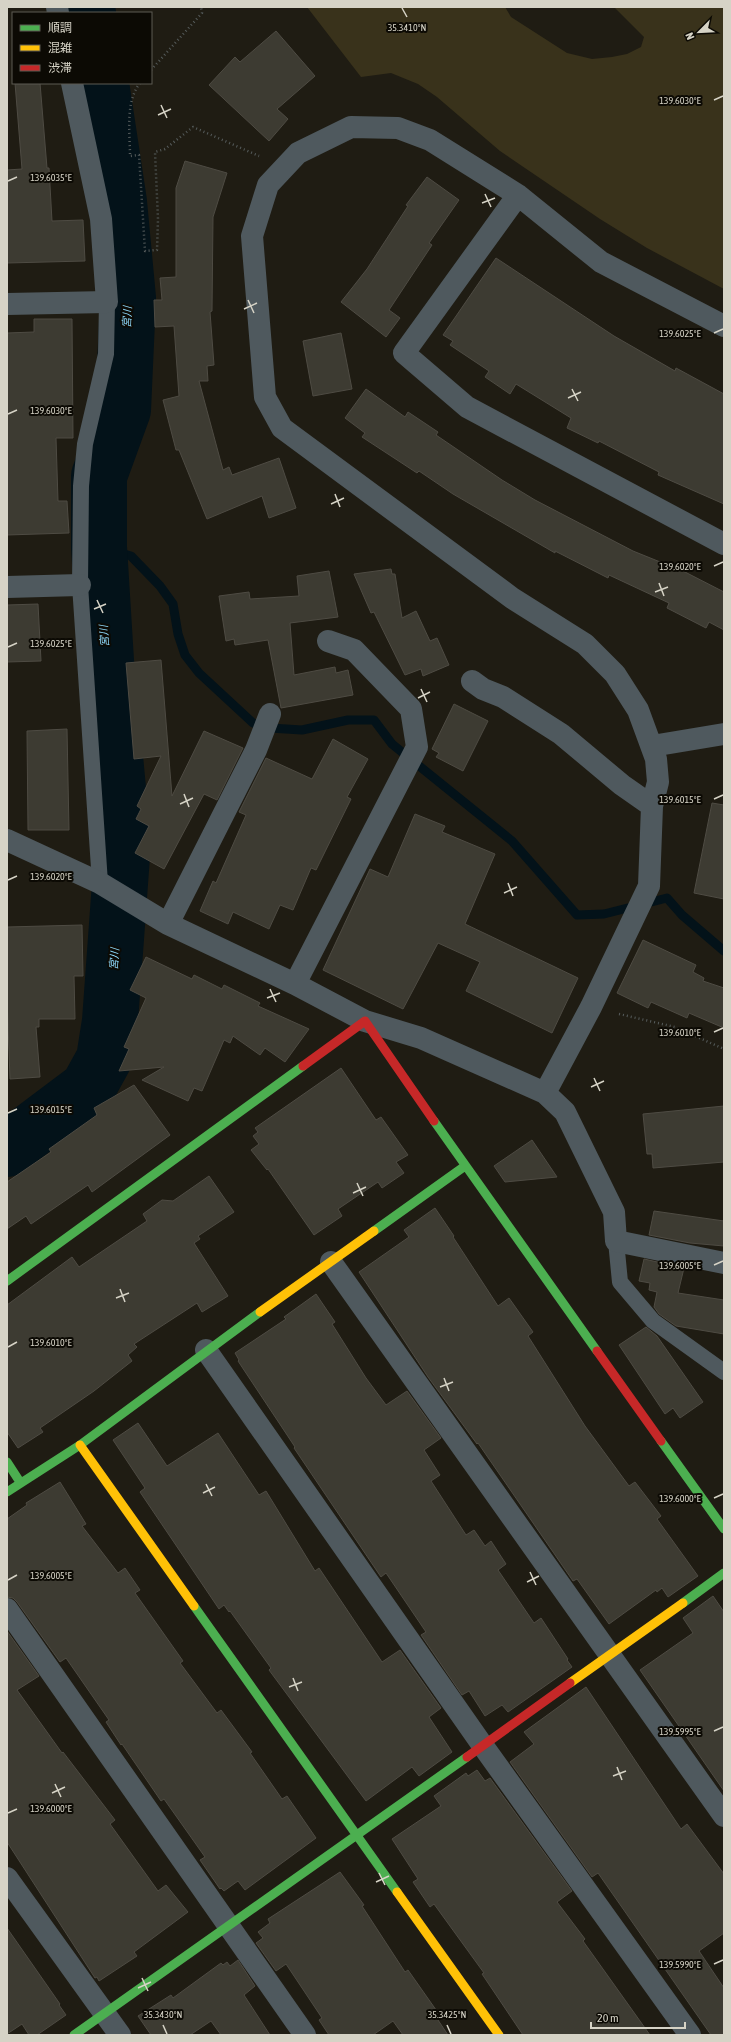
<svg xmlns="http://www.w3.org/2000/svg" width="731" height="2042" font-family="'Asap Condensed','Noto Sans JP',sans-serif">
	<rect width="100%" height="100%" fill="#1f1c13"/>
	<!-- green -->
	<path fill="#39321b" d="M307,7H505L511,17L567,53L592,59L612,57L627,54L641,47L644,37L614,7H724V289L647,248L600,219L500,151L437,97L418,84L391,73L361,77Z"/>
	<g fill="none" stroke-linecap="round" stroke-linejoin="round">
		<!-- stream -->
		<path stroke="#031219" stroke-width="9" d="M99,547L131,556L160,586L173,604L178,634L185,655L199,673L253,723L270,728L302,730L348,720H374L392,744L512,841L577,915L604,914L667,898L682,915L724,951"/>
		<!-- river -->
		<path stroke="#031219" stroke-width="56" d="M87,7L88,13
			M7,1149L88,1088L104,1059L110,1021L123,842L106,661L99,547V476L123,410L128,298L119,202L101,83"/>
	</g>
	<!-- building -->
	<path fill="#3d3b32" stroke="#4e4b43" d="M276,31L315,76L277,109L288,119L269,141L209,85L235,57L240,62Z
		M15,83H40L47,168H49L52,221L83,220L85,261L7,263V170L22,169Z
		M185,161L227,173L213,217L212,311L210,312L214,365L207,366L208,381H199L223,470L229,467L232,475L279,458L296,508L269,518L262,496L207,519L179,450H176L163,400L179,396L174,326L155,327L154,300H162L160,278L176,277V188Z
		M427,177L459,200L429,243L432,245L389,310L400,318L386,337L341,302L367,269L408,206L406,205Z
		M496,258L614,336L675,371L676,368L724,394V504L658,475L659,472L599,441L598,443L567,428L571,418L516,384L510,394L485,377L489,371L450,345L453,341L443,335Z
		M34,319H72L73,438H56L58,501H67L69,533L7,535V333L34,332Z
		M341,333L352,389L313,396L303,341Z
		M366,389L405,417L408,412L438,432L436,435L502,480L535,500L633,551L685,572L724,592V630L709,622L706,628L667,608L669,603L609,575L608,578L555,551V553L453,494L419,471L417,473L362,437L365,433L345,418Z
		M391,569L392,574H395L402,618L416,611L430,641L437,638L449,665L423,676L421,669L405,675L374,612L371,613L354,574Z
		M329,571L338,617L290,623L294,675L335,667L336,673L348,670L353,695L281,708L268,640L235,645L234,639L226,641L219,596L249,592L250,599L299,596L297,576Z
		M38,604L41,661L7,662V605Z
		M161,660L172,796L204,731L243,748L217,800L204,794L164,869L135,853L149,826L136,819L141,809L137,806L161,756L134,759L126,663Z
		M454,704L488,721L463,771L436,757L439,753L432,749Z
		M67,729L69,830H28L27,731Z
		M333,739L368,759L347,797L351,799L316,870L311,868L293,910L280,905L269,929L233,912L228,924L200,911L213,881L216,883L246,815L239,812L266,758L312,779Z
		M712,803L724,805V899L694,893Z
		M415,814L445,826L442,832L495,854L465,924L578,978L552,1033L466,991L480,962L438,943L403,1009L323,970L370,869L388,877Z
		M82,925L83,976H74L75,1019H39V1027H36L40,1077L10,1079L7,997V927Z
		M643,940L696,965L693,972L704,978L703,981L724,988V1028L689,1013L687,1018L651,1002L648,1008L617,993Z
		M146,957L192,979L194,975L222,989L224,985L260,1003L258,1006L309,1029L285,1062L265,1048L260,1055L233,1036L230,1043L224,1040L202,1091L194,1088L188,1101L142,1080L164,1067L119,1071L129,1049L124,1047L146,998L130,990Z
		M341,1068L376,1120L381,1117L408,1155L396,1162L404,1173L382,1188L378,1182L338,1209L342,1216L314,1235L268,1169L267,1170L251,1150L259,1144L253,1136L258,1132L255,1128Z
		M134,1085L170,1135L92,1192L88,1185L31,1224L26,1216L7,1229V1182L51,1152L49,1149L97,1115L94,1108Z
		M724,1106V1162L653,1168L652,1154H647L643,1114Z
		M532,1140L557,1177L505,1182L494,1166Z
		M209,1176L234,1212L198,1236L200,1239L194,1243L228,1296L202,1312L197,1303L134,1344L137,1347L128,1355L132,1361L94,1391L40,1428L43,1432L18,1448L7,1432V1305L72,1257L79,1267L147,1221L143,1214L162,1200L173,1201Z
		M435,1208L454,1236L453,1237L498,1306L509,1298L533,1332L528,1336L585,1426L629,1486L635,1482L661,1516L657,1519L698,1576L668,1597L662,1588L657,1592L656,1590L609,1624L577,1579L573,1581L478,1443L477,1444L428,1377L359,1272L409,1237L404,1230Z
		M654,1211L724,1221V1246L690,1243L649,1235Z
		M644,1259L684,1268L678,1293L724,1300V1334L676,1326L659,1314L654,1307L657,1292L649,1290L650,1283L639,1281Z
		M316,1294L335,1322L332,1324L366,1378L386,1405L407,1391L441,1438L424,1450L440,1475L431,1481L466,1535L474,1530L485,1546L491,1541L506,1564L498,1570L534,1623L541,1618L568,1659L567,1660L572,1667L508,1712L502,1705L485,1716L469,1691L462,1695L421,1635L426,1632L386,1573L381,1577L294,1448L295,1447L238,1361L239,1360L235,1353L286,1319L284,1317Z
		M646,1327L657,1336L703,1402L680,1418L673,1408L665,1414L619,1345Z
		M138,1423L167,1466L218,1433L259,1495L266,1491L315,1571L319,1568L382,1662L400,1650L441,1708L429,1717L452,1752L419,1776L412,1767L366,1801L269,1670L271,1668L230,1611L229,1612L224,1605L219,1609L140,1492L145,1488L113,1440Z
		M60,1482L86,1524L82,1526L118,1573L125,1568L140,1590L135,1593L183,1661L180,1663L217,1713L221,1710L252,1752L250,1753L282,1799L287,1796L316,1838L245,1890L238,1881L224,1891L221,1888L220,1889L200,1860L205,1857L164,1799L161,1801L122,1744L121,1745L106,1722L109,1720L66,1658L60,1662L17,1602L13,1598L7,1597V1519L27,1505L26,1503Z
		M713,1596L724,1612V1791L640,1670L693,1633L683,1618Z
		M7,1631L39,1676L17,1690L62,1753L63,1752L115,1820L110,1824L158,1891L166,1885L188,1912L134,1952L137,1956L99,1981L97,1977L95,1978L7,1842Z
		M586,1687L681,1829L687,1824L724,1874V1933L699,1951L724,1988V2035H711L598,1873L592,1877L510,1762L534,1744L524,1732Z
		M477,1770L485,1781L490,1778L572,1891L557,1902L585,1939L583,1941L650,2035H523L482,1974L484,1973L434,1904L430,1907L413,1882L418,1879L392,1839L441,1806L434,1796L466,1773L468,1776Z
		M340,1872L364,1905L362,1906L405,1972L408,1970L441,2017L438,2020L448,2035H403L393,2021L373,2035H329L319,2020L322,2018L286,1964L276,1971L256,1943L263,1938L258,1932L270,1923L268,1919Z
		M7,1928L60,2004L59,2005L66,2015L37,2035H29L22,2024L7,2034Z
		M238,1960L255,1986L244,1995L270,2035H221L211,2021L190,2035H151L138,2016L171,1995L173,1998L221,1963L223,1965L227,1962L230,1966Z"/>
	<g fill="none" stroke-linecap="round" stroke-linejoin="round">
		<!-- path -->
		<path stroke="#565c5c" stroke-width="2.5" stroke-dasharray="1 3" stroke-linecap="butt" d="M151,70L202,13L201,7
			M140,83C125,102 130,133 130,156L139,155L145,251L157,250L158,219L155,152L165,149L193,127L259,156
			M619,1014L675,1027L724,1049"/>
		<!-- lane -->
		<path stroke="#4f595e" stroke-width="16" d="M100,883L80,585L81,486L85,444L106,354L107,302
			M616,1241L620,1282L653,1321L724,1372"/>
		<!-- street -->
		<path stroke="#4f595e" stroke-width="22" d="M57,7L58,13
			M518,195L404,353L467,407L724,544
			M7,304L107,302L101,219L72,83
			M7,587L80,585
			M472,681L483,689L503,697L561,734L622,785L652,806
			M652,746L724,734
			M7,840L100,883L168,924L295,984L365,1021L421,1038L545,1093L591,1007L649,886L652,806L658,782L656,759L638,710L615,674L585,644L512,598L282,428L265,397L252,236L268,185L298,153L351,127L398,128L430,140L518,195L601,262L724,326
			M168,924L256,750L270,714
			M295,984L417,747L411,709L354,650L328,641
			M545,1093L565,1112L614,1212L616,1241L724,1263
			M331,1262L724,1816
			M206,1350L483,1746L690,2035
			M7,1609L305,2035
			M7,1878L120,2035"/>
		<!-- fast -->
		<path stroke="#4caf50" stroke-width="9" d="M434,1121L597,1351
			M374,1231L465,1166
			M7,1281L303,1066
			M661,1441L724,1529
			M7,1462L20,1482
			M7,1492L80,1445L260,1312
			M683,1603L724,1573
			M194,1606L397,1892
			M74,2035L467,1757"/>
		<!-- slow -->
		<path stroke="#ffc107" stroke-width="9" d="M260,1312L374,1231
			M80,1445L194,1606
			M570,1683L683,1603
			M397,1892L499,2035"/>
		<!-- jam -->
		<path stroke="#c62828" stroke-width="9" d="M303,1066L365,1021L434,1121
			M597,1351L661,1441
			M467,1757L570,1683"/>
	</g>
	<!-- ticks -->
	<path fill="none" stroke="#d6d3c6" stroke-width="1.5" d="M402,8L407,17M714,100L723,96M161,105L167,118M158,115L171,109M8,181L17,177M485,194L491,207M482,203L495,198M248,300L254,313M244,309L257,303M714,333L723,329M572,389L578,401M568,398L581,392M8,414L17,410M335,494L340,507M331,504L344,498M714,566L723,562M659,583L664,596M655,592L668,587M97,600L103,613M94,609L106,604M8,647L17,643M421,689L427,702M418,698L430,692M184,794L189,807M714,799L723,795M180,804L193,798M8,880L17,876M508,883L513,896M504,893L517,887M270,989L276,1002M267,998L280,993M714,1032L723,1028M594,1078L600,1091M591,1087L604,1081M8,1113L17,1109M357,1183L363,1196M353,1193L366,1187M714,1265L723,1261M120,1289L125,1302M116,1298L129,1293M8,1347L17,1342M444,1378L449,1391M440,1387L453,1382M206,1484L212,1496M203,1493L215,1487M714,1498L723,1494M530,1572L536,1585M8,1580L17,1575M527,1582L539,1576M293,1678L298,1691M289,1687L302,1682M714,1731L723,1727M617,1767L622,1780M613,1776L626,1771M55,1784L61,1797M52,1793L65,1787M8,1813L17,1809M379,1873L385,1885M376,1882L389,1876M714,1964L723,1960M142,1978L148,1991M138,1988L151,1982M163,2025L167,2034M447,2025L451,2034"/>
	<g text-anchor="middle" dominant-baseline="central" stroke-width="4" stroke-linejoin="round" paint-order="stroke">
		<!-- water labels -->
		<g font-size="11" font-style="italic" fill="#8fdbfe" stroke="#0c0a04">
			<text transform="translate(127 317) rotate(-88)">宮川</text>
			<text transform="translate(104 636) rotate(-94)">宮川</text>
			<text transform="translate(114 959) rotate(-86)">宮川</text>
		</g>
	</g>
	<g font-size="10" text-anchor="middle" fill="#d6d3c6" stroke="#0c0a04" stroke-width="4" stroke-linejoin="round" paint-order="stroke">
		<text x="407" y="31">35.3410°N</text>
		<text x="680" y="104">139.6030°E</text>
		<text x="51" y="181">139.6035°E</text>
		<text x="680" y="337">139.6025°E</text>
		<text x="51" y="414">139.6030°E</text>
		<text x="680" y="570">139.6020°E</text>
		<text x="51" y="647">139.6025°E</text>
		<text x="680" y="803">139.6015°E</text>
		<text x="51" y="880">139.6020°E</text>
		<text x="680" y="1036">139.6010°E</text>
		<text x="51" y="1113">139.6015°E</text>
		<text x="680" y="1269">139.6005°E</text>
		<text x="51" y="1346">139.6010°E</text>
		<text x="680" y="1502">139.6000°E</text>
		<text x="51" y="1579">139.6005°E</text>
		<text x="680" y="1735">139.5995°E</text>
		<text x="51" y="1812">139.6000°E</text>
		<text x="680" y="1968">139.5990°E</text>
		<text x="163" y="2018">35.3430°N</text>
		<text x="447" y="2018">35.3425°N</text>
	</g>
	<!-- border -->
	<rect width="731" height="2042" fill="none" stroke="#d6d3c6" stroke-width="16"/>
	<!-- legend -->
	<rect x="12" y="12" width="140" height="72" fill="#0c0a04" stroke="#5d5a52"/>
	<rect x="20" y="25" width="20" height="6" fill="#4caf50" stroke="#5d5a52"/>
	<text x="48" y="32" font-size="12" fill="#d6d3c6">順調</text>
	<rect x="20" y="45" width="20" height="6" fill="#ffc107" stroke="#5d5a52"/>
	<text x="48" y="52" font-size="12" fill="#d6d3c6">混雑</text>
	<rect x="20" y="65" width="20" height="6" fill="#c62828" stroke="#5d5a52"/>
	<text x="48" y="72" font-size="12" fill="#d6d3c6">渋滞</text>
	<!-- north arrow -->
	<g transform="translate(699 32) rotate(246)" stroke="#0c0a04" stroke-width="3" paint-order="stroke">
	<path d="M0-3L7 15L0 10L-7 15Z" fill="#d6d3c6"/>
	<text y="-6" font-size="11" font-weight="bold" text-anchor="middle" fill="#d6d3c6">N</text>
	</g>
	<!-- scale -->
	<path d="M591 2022v6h94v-6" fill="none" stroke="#d6d3c6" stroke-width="2"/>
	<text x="597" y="2022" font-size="12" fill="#d6d3c6" stroke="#0c0a04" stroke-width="3" paint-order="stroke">20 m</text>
</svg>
